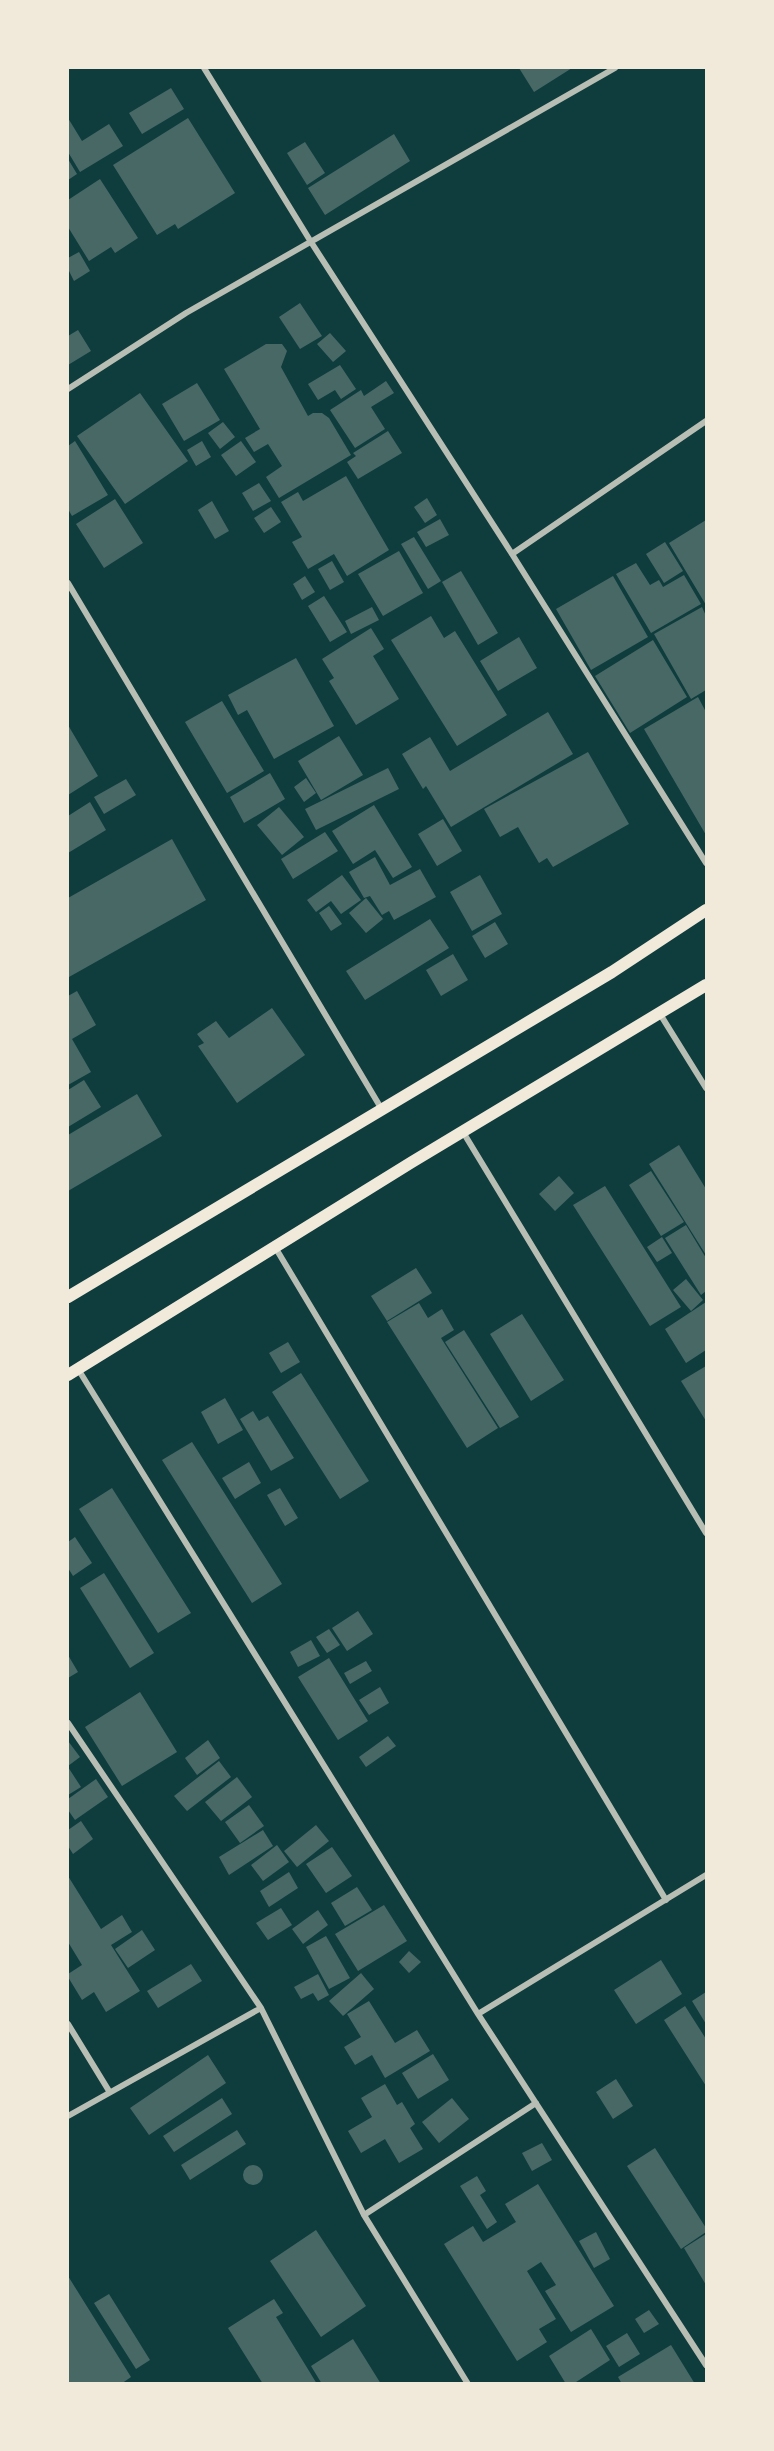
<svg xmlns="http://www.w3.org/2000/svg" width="774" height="2451" font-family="'Noto Sans',sans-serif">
	<rect width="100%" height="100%" fill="#0f3d3e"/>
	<!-- building -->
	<path fill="#486865" d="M519,68H572L534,92Z
		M171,88L184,109L142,134L129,113Z
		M68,118L82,141L109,124L123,146L80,172L68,152Z
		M188,118L235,193L178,229L175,224L157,235L113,165Z
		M394,134L410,161L325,215L308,188Z
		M305,142L325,173L307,185L287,153Z
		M68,159L77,174L68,180Z
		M100,179L138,238L115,253L111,247L89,261L68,227V200Z
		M79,252L90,271L74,281L68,269V258Z
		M300,303L322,336L300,349L279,317Z
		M78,330L91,351L68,365V336Z
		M330,333L346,351L333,362L317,344Z
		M266,344H282L287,351L281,367L308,416L313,413H322L329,418L351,455L279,498L266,477L282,466L268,444L254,452L245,438L260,429L224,369Z
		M340,365L356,389L341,399L335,390L318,400L308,384Z
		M386,381L394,393L371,407L385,429L355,448L330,410L361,390L364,396Z
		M197,383L220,420L184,441L162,404Z
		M140,393L188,461L125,504L77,436Z
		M223,422L235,437L220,449L208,433Z
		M388,431L402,453L358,479L347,462L356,456L353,453Z
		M75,441L108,495L72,516L68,509V446Z
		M202,441L211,457L196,466L187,450Z
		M241,441L256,462L236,476L221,455Z
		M346,476L389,550L347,576L334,554L308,569L292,542L302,537L281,502L298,492L303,501Z
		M259,483L271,501L253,511L242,493Z
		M427,498L437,515L425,523L414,507Z
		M115,499L143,543L104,568L76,524Z
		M212,501L229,531L215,539L198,510Z
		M271,507L281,522L264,533L254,518Z
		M440,519L449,535L426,547L417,532Z
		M706,520V605L669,543Z
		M414,537L441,581L428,589L401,544Z
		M665,542L683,571L664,583L646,554Z
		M399,551L423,593L383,616L358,574Z
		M332,561L344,582L330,590L318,569Z
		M636,563L650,585L659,580L663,587L684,575L701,604L651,633L616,574Z
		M461,571L498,633L478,645L442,582Z
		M305,576L315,592L302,600L293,584Z
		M613,576L648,637L591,670L556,609Z
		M324,596L347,632L330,642L308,606Z
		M372,607L379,620L351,634L345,621Z
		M702,607L706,616V690L691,699L654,634Z
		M431,616L444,638L455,631L507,715L457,746L391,640Z
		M371,628L384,649L373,656L399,699L356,725L329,681L334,678L322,659Z
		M519,637L537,668L498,691L480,661Z
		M653,640L687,697L630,733L595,676Z
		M296,658L334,726L274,759L247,710L238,715L228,695Z
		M698,697L706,712V835L644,729Z
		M222,701L264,771L227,793L185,722Z
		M548,712L573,754L451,827L426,786L423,789L402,754L430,737L450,771Z
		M68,725L98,776L68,795Z
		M339,736L363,775L321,800L298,761Z
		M588,752L629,824L553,867L547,858L539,863L518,827L500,837L484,809Z
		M388,768L399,789L316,830L305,809Z
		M270,773L285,799L244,823L230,797Z
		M306,778L316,793L304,802L294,787Z
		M126,779L136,795L104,814L94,797Z
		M90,802L106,830L68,853V816Z
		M374,805L412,867L393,878L375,850L353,864L332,831Z
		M279,807L304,837L282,855L257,825Z
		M443,819L462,851L437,866L418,834Z
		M325,832L338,851L293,879L281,859Z
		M172,839L206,900L69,977L68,898Z
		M375,857L390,885L420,869L436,897L394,920L389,911L382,915L370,896L364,898L349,872Z
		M342,875L361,900L341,914L331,901L316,912L307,900Z
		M480,875L502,914L472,931L450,892Z
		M366,898L383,919L366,933L349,913Z
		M329,906L342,924L331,931L319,913Z
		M430,919L449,948L365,1000L346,971Z
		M495,922L508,944L485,958L472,936Z
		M453,954L468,980L441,996L426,970Z
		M77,991L96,1025L72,1039L91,1072L68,1085V996Z
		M272,1008L305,1055L237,1103L198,1046L204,1043L197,1034L216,1021L229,1038Z
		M84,1080L101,1107L68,1127V1090Z
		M137,1094L162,1136L68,1191V1135Z
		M679,1145L706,1189V1255L649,1164Z
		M651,1171L684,1222L661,1236L629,1185Z
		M559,1176L574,1193L555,1211L539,1194Z
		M605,1186L681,1307L650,1326L573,1205Z
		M686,1225L706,1258V1291L701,1295L665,1238Z
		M662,1237L672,1253L657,1262L647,1247Z
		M416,1268L432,1293L387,1321L371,1296Z
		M686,1279L703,1300L691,1311L673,1290Z
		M706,1302V1350L686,1363L665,1329Z
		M419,1303L428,1318L442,1309L454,1330L441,1338L498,1428L467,1448L387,1322Z
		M522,1314L564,1380L531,1401L490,1334Z
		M464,1330L519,1417L500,1428L445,1342Z
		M288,1342L300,1362L281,1373L269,1353Z
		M706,1366V1421L681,1381Z
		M301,1373L369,1481L340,1499L272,1392Z
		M225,1398L243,1430L218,1444L201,1412Z
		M253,1411L259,1421L268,1416L294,1458L271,1471L240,1419Z
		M192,1442L282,1584L252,1603L162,1460Z
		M249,1462L261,1483L235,1499L222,1478Z
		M112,1488L191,1613L158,1633L79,1509Z
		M280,1488L298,1518L285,1526L267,1495Z
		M75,1537L92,1563L73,1576L68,1568V1542Z
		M104,1573L154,1653L130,1668L80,1588Z
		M358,1611L373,1634L347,1651L332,1628Z
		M329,1629L340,1645L327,1653L316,1637Z
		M311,1640L320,1656L298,1667L290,1652Z
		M68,1655L78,1672L68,1678Z
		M329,1658L368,1721L338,1740L298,1677Z
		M366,1661L372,1671L350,1684L344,1673Z
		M380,1687L389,1703L369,1715L359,1700Z
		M140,1692L177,1752L122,1786L85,1727Z
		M388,1736L396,1746L366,1767L359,1757Z
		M208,1740L220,1758L197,1775L185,1758Z
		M68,1741L80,1757L68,1766Z
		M219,1761L231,1777L187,1811L174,1796Z
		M68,1767L81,1787L68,1795Z
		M237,1777L252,1797L221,1821L205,1802Z
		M96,1779L108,1797L75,1820L68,1810V1799Z
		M249,1805L264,1826L240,1843L225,1822Z
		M81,1821L93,1839L73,1854L68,1846V1830Z
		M316,1825L329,1841L297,1867L284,1851Z
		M263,1830L273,1846L229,1875L219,1857Z
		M277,1845L289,1862L263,1881L251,1865Z
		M332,1847L352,1876L326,1893L306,1864Z
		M289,1872L298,1888L269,1907L260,1891Z
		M68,1876L101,1929L122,1915L132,1932L111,1945L140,1991L106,2012L94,1992L82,2000L68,1977V1974L82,1965L68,1942Z
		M357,1887L372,1910L345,1926L331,1903Z
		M384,1905L407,1941L358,1971L335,1934Z
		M281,1908L292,1925L268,1940L256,1923Z
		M318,1910L328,1925L303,1944L292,1929Z
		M142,1930L155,1950L128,1968L115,1949Z
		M326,1936L350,1978L329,1989L306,1947Z
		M409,1951L421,1962L409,1973L399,1962Z
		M661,1960L682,1994L636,2024L614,1990Z
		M191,1964L202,1981L158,2008L147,1991Z
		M361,1973L374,1989L343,2016L329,2001Z
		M318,1974L329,1995L318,2001L313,1993L301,1999L294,1987Z
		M706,1992V2024L692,2001Z
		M369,2001L395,2043L417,2030L430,2051L385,2078L372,2055L355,2065L344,2047L361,2037L347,2014Z
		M685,2006L706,2039V2086L664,2020Z
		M433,2054L449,2080L418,2099L402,2073Z
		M208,2055L226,2083L149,2135L130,2108Z
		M616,2079L633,2106L613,2119L596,2092Z
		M385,2084L397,2105L402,2102L415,2124L410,2128L423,2149L399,2163L385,2139L361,2153L348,2131L372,2117L361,2098Z
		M222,2098L232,2114L174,2152L163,2136Z
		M452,2098L469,2119L439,2143L422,2122Z
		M237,2130L246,2144L190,2180L181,2165Z
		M542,2143L552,2160L532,2171L522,2153Z
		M655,2148L706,2228V2232L681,2249L627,2166Z
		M243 2175a10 10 0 1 1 20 0a10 10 0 1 1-20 0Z
		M477,2176L486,2191L480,2195L497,2222L487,2229L460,2186Z
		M538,2184L614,2306L571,2332L545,2291L556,2285L541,2262L527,2271L556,2319L539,2329L547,2342L517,2361L444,2244L473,2226L483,2242L516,2222L505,2204Z
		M316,2230L366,2306L321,2337L270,2261Z
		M596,2232L610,2259L594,2268L579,2241Z
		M706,2234V2285L684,2248Z
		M68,2276L131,2377L121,2384H69L68,2382Z
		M109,2294L150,2360L136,2369L94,2303Z
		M274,2299L283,2313L276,2317L317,2384H263L228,2328Z
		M649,2310L659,2324L644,2333L635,2319Z
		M591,2329L610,2360L573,2384H566L549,2356Z
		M627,2333L640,2354L619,2367L606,2346Z
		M353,2339L381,2384H322L311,2366Z
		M671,2345L695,2384H622L618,2377Z"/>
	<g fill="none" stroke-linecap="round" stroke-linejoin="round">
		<!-- minor -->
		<path stroke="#b8beb3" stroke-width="6" d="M204,68L311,242L512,554L706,863
			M68,389L186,313L615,68
			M512,554L706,421
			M68,583L381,1108
			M660,1014L706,1088
			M463,1132L706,1533
			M275,1247L666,1900
			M78,1369L478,2014L706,2365
			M68,1723L261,2008
			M478,2014L706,1875
			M68,2024L109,2091
			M68,2116L261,2008L364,2215L468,2384
			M364,2215L536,2103"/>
		<!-- secondary -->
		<path stroke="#f1e9da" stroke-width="12" d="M68,1297L612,972L706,910
			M68,1375L412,1162L706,985"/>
	</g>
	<!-- border -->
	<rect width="774" height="2451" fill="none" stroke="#f1e9da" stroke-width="138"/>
</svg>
